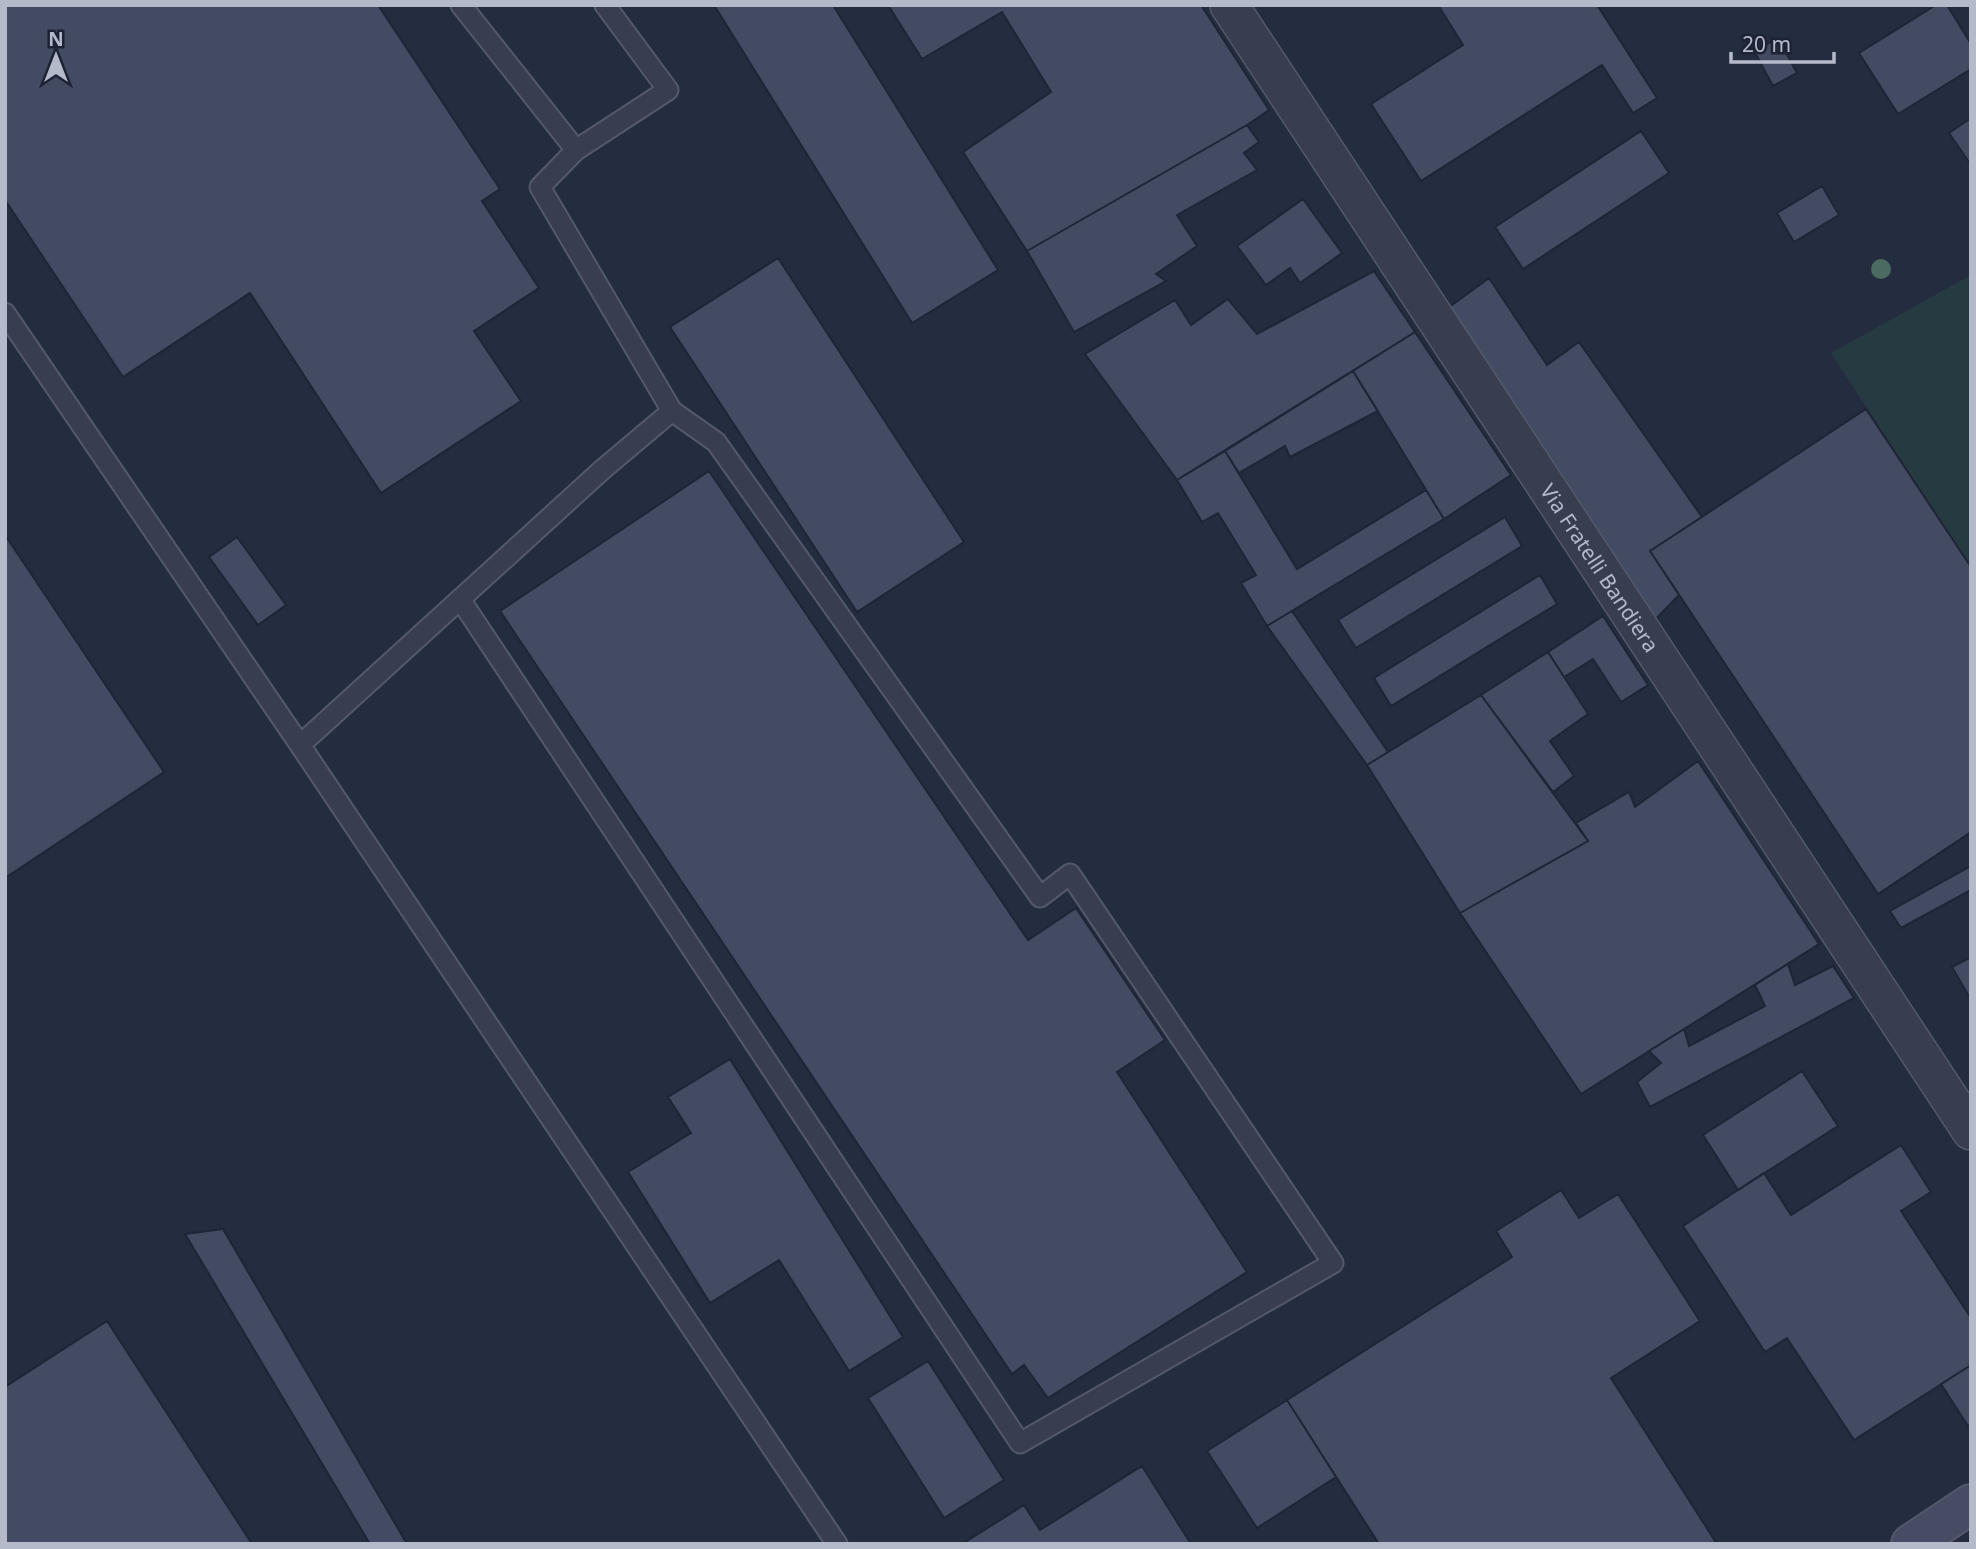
<svg xmlns="http://www.w3.org/2000/svg" width="1976" height="1549" font-family="'Noto Sans',sans-serif">
	<rect width="100%" height="100%" fill="#242c40"/>
	<!-- green -->
	<path fill="#263a41" d="M1971,275V567L1831,353Z"/>
	<!-- building -->
	<path fill="#434b62" stroke="#1f2537" stroke-width="2" d="M5,5H378L500,189L482,201L539,288L474,331L521,401L381,493L250,293L123,377L5,200Z
		M714,5H833L998,270L912,323Z
		M888,5H1201L1269,110L1247,125L1027,251L963,152L1051,92L1002,12L922,59Z
		M1438,5H1597L1657,98L1633,113L1602,65L1421,181L1371,104L1463,45Z
		M1936,5H1947L1971,44V69L1898,114L1859,53Z
		M1778,38L1797,73L1773,86L1754,51Z
		M1971,118V165L1949,133Z
		M1247,125L1259,142L1244,153L1257,170L1177,215L1197,246L1156,274L1166,281L1074,332L1027,251Z
		M1641,131L1669,173L1523,269L1495,227Z
		M1822,186L1839,215L1794,242L1777,213Z
		M1303,199L1342,253L1300,283L1290,268L1266,285L1237,246Z
		M778,258L964,542L857,612L670,327Z
		M1374,271L1415,332L1177,480L1085,354L1175,300L1191,325L1228,299L1257,334Z
		M1489,278L1547,365L1579,342L1702,517L1650,551L1679,595L1653,622L1448,308Z
		M1415,332L1511,475L1444,519L1353,371Z
		M1353,371L1378,411L1290,457L1285,446L1239,473L1225,451Z
		M1866,409L1971,567V832L1878,894L1650,551Z
		M1225,451L1297,569L1426,490L1444,519L1267,626L1241,583L1256,575L1218,513L1202,522L1177,480Z
		M709,471L1028,940L1076,908L1165,1040L1117,1072L1247,1272L1048,1398L1024,1365L1012,1374L500,611Z
		M1505,517L1522,546L1356,648L1338,620Z
		M5,535L164,772L5,878Z
		M237,537L286,605L258,625L209,557Z
		M1540,575L1557,604L1391,706L1374,678Z
		M1292,611L1388,752L1367,765L1267,626Z
		M1603,616L1648,685L1621,702L1593,659L1564,677L1548,652Z
		M1548,652L1588,714L1550,741L1574,776L1553,792L1481,695Z
		M1481,695L1588,841L1460,913L1367,765Z
		M1698,761L1819,944L1581,1094L1460,913L1588,841L1576,823L1629,792L1635,807Z
		M1971,866V890L1901,928L1890,911Z
		M1971,957V1000L1952,967Z
		M1788,964L1795,985L1833,966L1854,998L1650,1107L1637,1082L1661,1063L1649,1051L1684,1029L1689,1046L1765,1006L1755,985Z
		M730,1059L903,1337L849,1371L779,1260L710,1303L628,1172L691,1133L668,1097Z
		M1802,1071L1838,1126L1738,1190L1703,1135Z
		M1901,1145L1931,1192L1901,1211L1971,1318V1365L1854,1440L1787,1338L1765,1352L1683,1226L1764,1173L1791,1215Z
		M1561,1190L1579,1218L1618,1194L1700,1321L1611,1378L1717,1544H1379L1287,1400L1512,1257L1496,1231Z
		M223,1229L407,1544H370L185,1234Z
		M107,1321L252,1544H5V1387Z
		M928,1361L1004,1480L944,1518L868,1398Z
		M1971,1365V1424L1968,1426L1941,1384Z
		M1287,1400L1336,1477L1257,1528L1207,1451Z
		M1142,1466L1191,1544H962L1024,1505L1040,1530Z"/>
	<g fill="none" stroke-linecap="round" stroke-linejoin="round">
		<defs>
			<path id="lane" d="M576,150L668,90L605,5
				M5,313L300,745L602,470L672,411L540,187L576,150L461,5
				M460,599L1020,1443L1333,1263L1070,874L1040,897L716,442L672,411
				M300,745L837,1544"/>
			<g id="street">
				<path id="s1" d="M1229,5L1971,1131"/>
			</g>
			<path id="secondary" d="M1911,1544L1971,1504"/>
		</defs>
		<!-- lane casing -->
		<use href="#lane" stroke="#53596a" stroke-width="23"/>
		<!-- street casing -->
		<use href="#street" stroke="#53596a" stroke-width="40"/>
		<!-- secondary casing -->
		<use href="#secondary" stroke="#53596a" stroke-width="42"/>
		<!-- lane -->
		<use href="#lane" stroke="#383e50" stroke-width="19"/>
		<!-- street -->
		<use href="#street" stroke="#383e50" stroke-width="37"/>
		<!-- secondary -->
		<use href="#secondary" stroke="#464c63" stroke-width="38"/>
	</g>
	<!-- trees -->
	<circle fill="#4b6a62" cx="1881" cy="269" r="10"/>
	<g text-anchor="middle" dominant-baseline="central" stroke-width="7" stroke-linejoin="round" paint-order="stroke">
		<!-- street labels -->
		<g font-size="21" fill="#b5baca" stroke="#1d2335">
			<text stroke="none"><textPath href="#s1" startOffset="674">Via Fratelli Bandiera</textPath></text>
		</g>
	</g>
	<!-- border -->
	<rect width="1976" height="1549" fill="none" stroke="#b5baca" stroke-width="14"/>
	<!-- north arrow -->
	<g transform="translate(56 56)" stroke="#1d2335" stroke-width="5" paint-order="stroke">
	<path d="M0-5L12 26L0 18L-12 26Z" fill="#b5baca"/>
	<text y="-10" font-size="19" font-weight="bold" text-anchor="middle" fill="#b5baca">N</text>
	</g>
	<!-- scale -->
	<path d="M1731 52v10h103v-10" fill="none" stroke="#b5baca" stroke-width="3.5"/>
	<text x="1742" y="52" font-size="21" fill="#b5baca" stroke="#1d2335" stroke-width="5" paint-order="stroke">20 m</text>
</svg>
